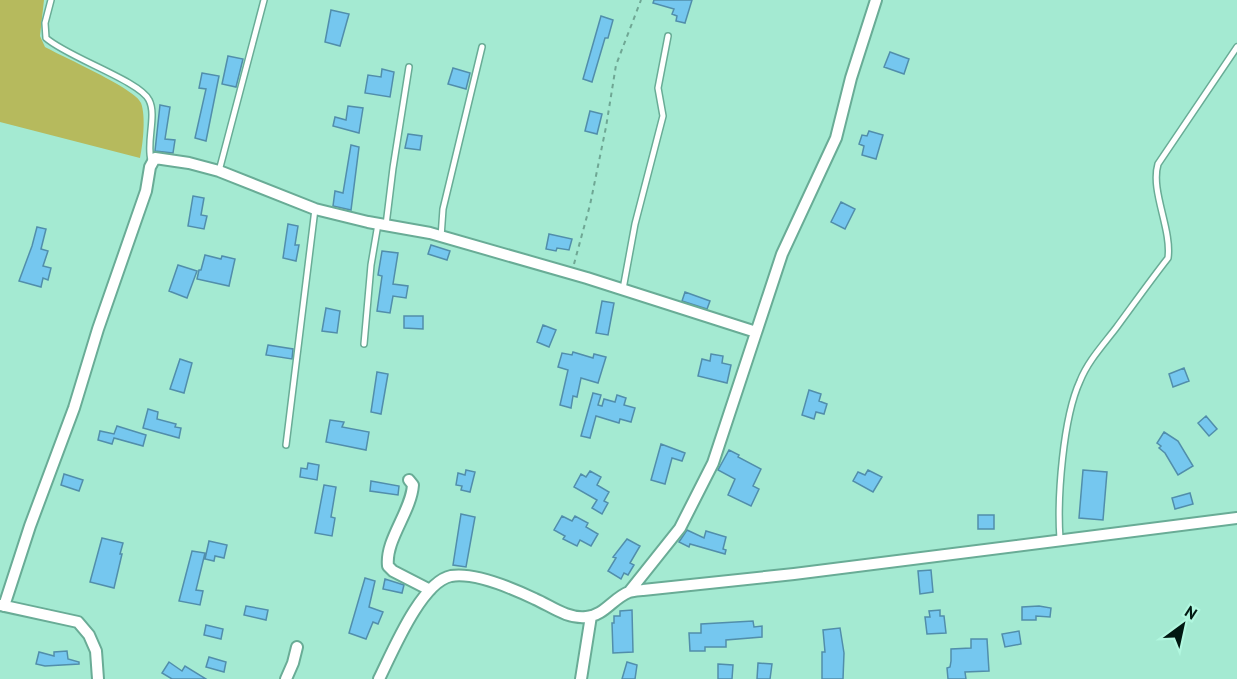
<svg xmlns="http://www.w3.org/2000/svg" width="1237" height="679" font-family="'PT Sans',sans-serif">
	<rect width="100%" height="100%" fill="#a4ead2"/>
	<!-- green -->
	<path fill="#b6ba5d" d="M0,0H44L40,36L45,47C63,57 136,89 141,103C146,116 143,144 140,158L0,122Z"/>
	<!-- building -->
	<path fill="#75c7ef" stroke="#518eab" stroke-width="1.5" d="M654,0H692L685,23L676,21L677,16L672,14L674,9L653,3Z
		M331,10L349,14L340,46L325,42Z
		M601,16L613,20L608,38H605L592,82L583,79Z
		M890,52L909,59L904,74L884,67Z
		M228,56L243,59L236,87L222,84Z
		M453,68L470,73L466,89L448,84Z
		M382,69L394,72L390,97L365,93L368,75L381,77Z
		M202,73L219,76L206,141L195,138L206,89L199,88Z
		M160,105L170,107L165,139L175,140L173,153L155,151Z
		M348,106L363,108L359,133L333,126L335,117L346,120Z
		M590,111L602,114L597,134L585,131Z
		M869,131L883,135L876,159L862,155L864,146L859,144L862,135L867,136Z
		M408,134L422,136L420,150L405,148Z
		M351,145L359,147L351,210L333,206L335,191L343,193Z
		M193,196L204,198L201,215L207,216L204,229L188,226Z
		M841,202L855,209L845,229L831,222Z
		M288,224L298,226L295,245H299L296,261L283,258Z
		M37,227L46,229L41,249L48,251L43,266L51,268L48,280L43,278L41,287L19,281L32,246Z
		M549,234L572,239L569,250L557,248L556,251L546,249Z
		M431,245L450,251L447,260L428,254Z
		M382,251L398,253L393,284L408,286L406,298L393,296L390,313L377,311L382,276L378,275Z
		M205,255L221,259L222,256L235,259L229,286L197,279L199,270H201Z
		M178,265L197,271L187,298L169,291Z
		M685,292L710,301L707,309L682,301Z
		M602,301L614,303L608,335L596,333Z
		M326,308L340,311L337,333L322,331Z
		M404,316H423V329L404,328Z
		M543,325L556,330L549,347L537,342Z
		M268,345L293,349L292,359L266,355Z
		M573,352L593,358L594,354L606,357L598,383L581,378L577,397L573,396L571,408L560,405L568,370L558,367L562,353L572,355Z
		M711,354L723,356L722,363L731,365L727,383L698,376L702,359L710,361Z
		M180,359L192,363L184,393L170,389Z
		M1184,368L1189,381L1173,387L1169,374Z
		M377,372L388,374L381,414L371,412Z
		M809,390L821,394L819,401L827,404L824,414L816,412L814,419L802,415Z
		M593,393L601,395L598,405L602,406L604,399L615,402L617,395L626,398L624,405L635,408L631,422L620,419L619,423L596,416L590,438L581,436Z
		M148,409L158,412L157,419L176,424L175,427L181,428L179,438L143,428Z
		M1206,416L1217,429L1209,436L1198,423Z
		M330,420L344,422L342,427L369,432L366,450L326,442Z
		M117,426L146,435L143,446L114,438L112,444L98,440L100,431L114,434Z
		M1164,432L1178,441L1193,466L1178,475L1165,453L1159,448L1161,446L1157,443Z
		M661,444L685,453L682,461L672,458L665,484L651,480Z
		M729,450L739,455L738,457L761,469L753,486L759,489L751,506L728,495L735,479L718,470Z
		M308,463L319,465L317,480L300,477L301,468L307,469Z
		M466,470L475,472L470,492L461,490L462,486L456,485L458,473L465,475Z
		M868,470L882,477L873,492L853,481L858,472L865,475Z
		M1083,470L1107,472L1103,520L1079,518Z
		M590,471L601,477L597,485L609,492L604,501L608,503L602,514L592,508L597,500L574,487L581,474L586,477Z
		M64,474L83,480L79,491L61,485Z
		M371,481L399,486L398,495L370,491Z
		M324,485L336,487L331,517L335,518L332,536L315,533Z
		M1190,493L1193,504L1175,509L1172,498Z
		M461,514L475,517L466,567L453,565Z
		M978,515H994V529H978Z
		M562,516L572,521L575,516L588,523L586,527L598,534L591,546L580,540L577,546L563,539L565,536L554,530Z
		M687,530L704,538L706,531L726,537L723,549L726,550L725,554L690,544L689,547L679,542Z
		M102,538L123,543L120,554H122L114,588L90,582Z
		M627,539L640,546L630,563L634,565L628,575L624,573L621,579L608,571L616,558L613,557Z
		M209,541L227,545L224,558L215,556L214,561L205,559Z
		M192,551L205,553L196,590L203,591L200,605L179,601Z
		M931,570L933,592L920,594L918,571Z
		M365,578L375,581L369,607L383,612L378,624L373,622L366,639L349,633Z
		M385,579L404,585L402,593L383,589Z
		M246,606L268,610L266,620L244,615Z
		M1039,606L1051,608L1050,617L1036,616V620H1022V607Z
		M632,610L633,652L613,653L612,623H614V616H620V611Z
		M940,610V616H944L946,633L927,634L925,617H930L929,611Z
		M753,621L754,627L762,626V637L726,640V647H705V651H690L689,633H701V624Z
		M206,625L223,629L221,639L204,635Z
		M840,628L844,653L843,679H822V652H825L823,630Z
		M1019,631L1021,644L1005,647L1002,634Z
		M971,639H987L989,671L965,672L966,679H948L947,668L950,667L951,661V649L971,648Z
		M67,651L68,659L79,662V664L45,666L36,664L39,652L54,656V652Z
		M209,657L226,662L224,672L206,667Z
		M169,662L182,671L185,666L206,679H172L162,673Z
		M627,662L637,665L635,679H622Z
		M758,663L772,664L770,679H757Z
		M718,664L733,665L732,679H718Z"/>
	<g fill="none" stroke-linecap="round" stroke-linejoin="round">
		<defs>
			<path id="lane" d="M51,0L45,23L46,38C67,57 140,81 149,100C157,115 146,142 151,160
				M219,171L264,0
				M386,225L393,168L409,67
				M441,237L443,209L482,47
				M623,289L635,224L663,116L658,88L668,36
				M364,344L371,265L378,224
				M286,445L315,209
				M1060,539C1057,498 1063,418 1080,381C1088,361 1103,345 1116,328C1133,305 1150,281 1168,258C1172,229 1150,191 1158,164L1237,47"/>
			<path id="street" d="M409,480L413,485C411,512 385,540 388,566L393,571L430,590
				M629,592L680,528L713,463L782,254L836,138L851,78L876,0
				M0,605L78,622L89,635L96,651L98,679
				M4,606L30,526L74,408L98,329L146,191L150,167L155,158L189,163L219,171L315,209L368,222L430,233L587,278L756,332
				M286,679L293,663L297,647
				M379,679C392,653 421,582 451,576C475,572 514,589 535,599C551,606 567,619 586,617C604,616 613,598 629,592C633,591 638,590 643,590L794,574L1237,518
				M581,679L591,616"/>
		</defs>
		<!-- lane casing -->
		<use href="#lane" stroke="#69ac96" stroke-width="8"/>
		<!-- street casing -->
		<use href="#street" stroke="#69ac96" stroke-width="14"/>
		<!-- path -->
		<path stroke="#6fa794" stroke-width="2" stroke-dasharray="4.5 4.5" stroke-linecap="butt" d="M574,264L590,205L606,127L616,65L641,0"/>
		<!-- lane -->
		<use href="#lane" stroke="#fff" stroke-width="5"/>
		<!-- street -->
		<use href="#street" stroke="#fff" stroke-width="10"/>
	</g>
	<!-- north arrow -->
	<g transform="translate(1183 625) rotate(33)" stroke="#b1f7df" stroke-width="4.5" paint-order="stroke">
	<path d="M0-4.5L10 22L0 15L-10 22Z" fill="#001811"/>
	<text y="-9" font-size="16" font-weight="bold" text-anchor="middle" fill="#001811">N</text>
	</g>
</svg>
